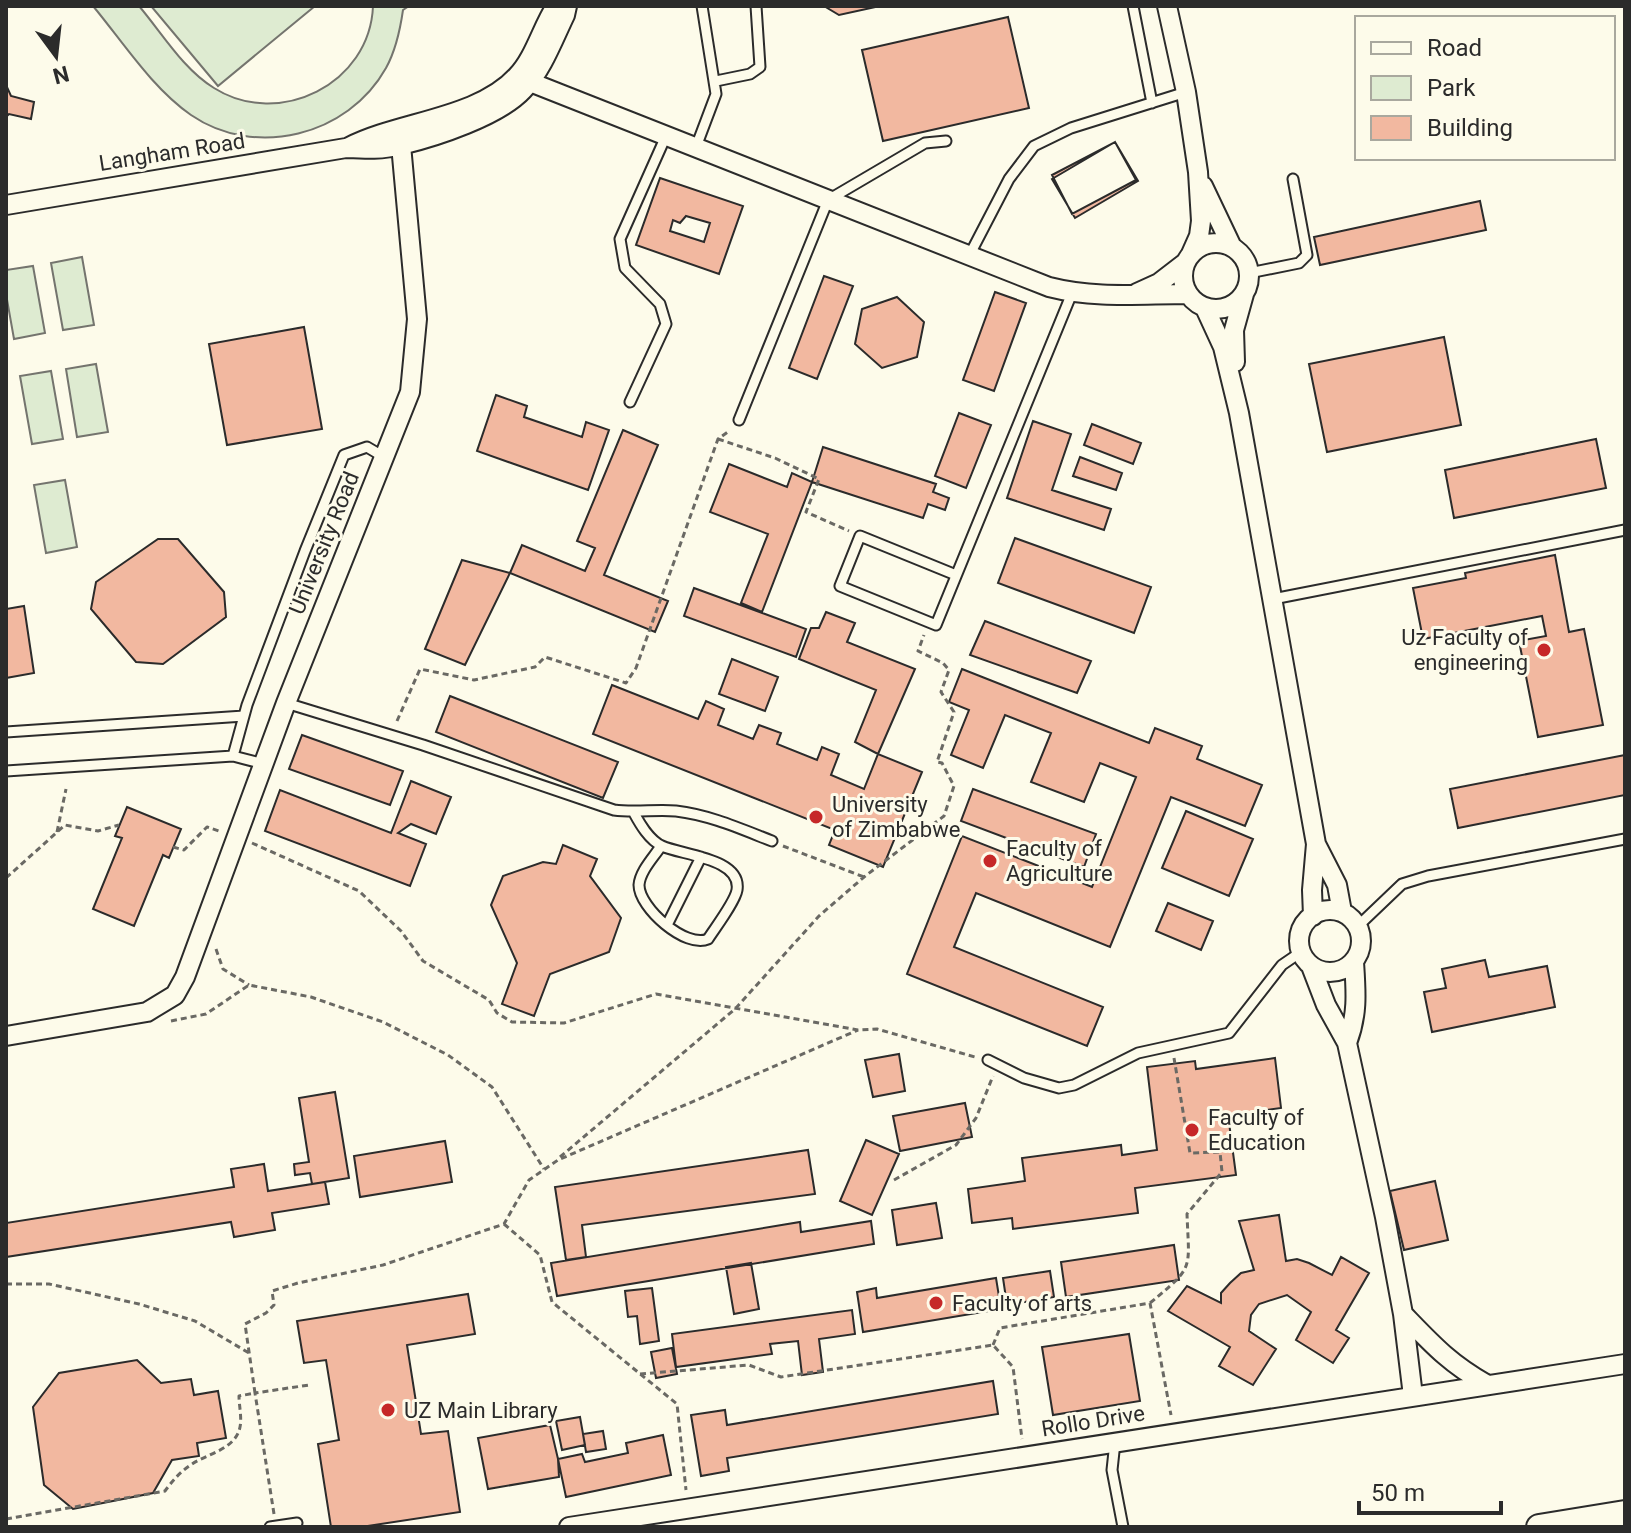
<svg xmlns="http://www.w3.org/2000/svg" width="1631" height="1533" font-family="Roboto,sans-serif">
	<rect width="100%" height="100%" fill="#fdfbea"/>
	<!-- green -->
	<path fill="#deebd1" stroke="#74746e" stroke-width="2" d="M93,6H139C162,33 183,69 214,88C279,129 370,84 373,6H409L403,10C400,31 396,50 386,68C348,136 255,159 191,115C152,88 123,42 93,6Z
		M151,6H315L218,86Z
		M82,257L94,325L63,330L51,263Z
		M33,266L45,333L14,339L6,294V270Z
		M96,364L108,432L77,437L66,369Z
		M51,371L63,439L32,444L20,376Z
		M65,480L77,547L46,553L34,485Z"/>
	<!-- building -->
	<path fill="#f2b8a0" stroke="#2b2b2b" stroke-width="2" fill-rule="evenodd" d="M824,6H880L839,15Z
		M1008,17L1029,108L883,141L862,50Z
		M6,85L11,96L34,102L31,119L9,114L6,117Z
		M1115,142L1138,181L1075,218L1052,179Z
		M1115,142L1136,180L1072,214L1052,175Z
		M660,178L743,206L719,274L636,245ZM686,216L710,223L704,242L670,231L673,220L680,223Z
		M1480,201L1486,230L1320,265L1314,237Z
		M824,276L853,286L817,379L789,368Z
		M995,292L1026,303L994,391L963,380Z
		M897,297L924,322L917,357L882,368L855,344L862,309Z
		M304,327L322,429L227,445L209,344Z
		M1444,337L1461,425L1327,452L1309,364Z
		M496,395L527,406L524,417L582,437L586,422L609,430L588,490L477,451Z
		M959,413L991,425L966,488L935,476Z
		M1033,421L1071,434L1052,490L1111,509L1104,530L1007,498Z
		M1092,424L1141,443L1133,464L1084,445Z
		M623,430L658,445L604,575L668,601L655,632L510,573L522,545L585,571L595,548L577,541Z
		M1596,439L1606,488L1454,518L1445,470Z
		M823,447L936,484L933,492L949,498L945,510L928,504L923,518L812,482Z
		M1080,457L1122,473L1116,490L1073,476Z
		M729,464L787,487L792,473L812,482L762,612L741,603L768,534L710,512Z
		M1015,538L1151,587L1134,633L998,583Z
		M158,539H178L224,592L226,617L163,664L136,662L91,609L96,582Z
		M1555,555L1569,632L1584,629L1603,725L1538,737L1519,641L1546,636L1542,616L1423,639L1413,588L1466,578L1465,573Z
		M462,560L510,573L465,665L425,649Z
		M694,588L806,629L796,657L684,616Z
		M24,606L34,673L6,678V609Z
		M826,612L855,623L847,642L915,669L878,754L855,742L876,690L799,659L811,628H819Z
		M985,621L1091,661L1077,693L970,655Z
		M732,659L778,677L765,711L719,694Z
		M962,669L1149,743L1155,728L1202,746L1197,759L1262,785L1245,826L1171,797L1110,947L976,893L954,947L1103,1007L1087,1046L907,974L962,836L1092,887L1136,777L1100,763L1084,802L1031,782L1051,733L1005,715L983,768L951,755L969,710L949,702Z
		M612,685L698,719L706,701L724,709L718,725L753,739L759,725L781,733L777,744L817,760L822,747L839,754L831,775L864,789L878,754L922,772L883,867L829,845L835,830L593,734Z
		M450,696L618,762L603,798L436,732Z
		M302,735L403,771L390,805L289,769Z
		M1625,755V795L1458,828L1450,789Z
		M411,781L451,797L436,834L411,824L398,833L426,844L410,886L265,831L280,790L391,833Z
		M973,789L1096,834L1084,867L961,821Z
		M127,807L181,829L169,858L163,855L134,926L93,909L122,838L115,836Z
		M1186,811L1253,839L1229,896L1162,868Z
		M563,845L597,859L590,876L621,918L609,952L550,974L534,1016L502,1004L517,963L491,905L503,876L543,862L556,864Z
		M1168,903L1213,921L1201,950L1156,931Z
		M1485,960L1489,977L1547,966L1555,1007L1432,1032L1424,992L1446,988L1442,969Z
		M899,1054L905,1091L873,1097L865,1060Z
		M1275,1058L1281,1108L1228,1115L1236,1175L1135,1188L1138,1213L1013,1229L1012,1218L972,1223L968,1189L1025,1181L1022,1158L1121,1145L1122,1155L1157,1150L1147,1067L1195,1061L1196,1069Z
		M335,1092L349,1178L312,1184L310,1173L295,1175L294,1164L309,1162L299,1098Z
		M965,1103L972,1137L900,1151L893,1116Z
		M866,1140L899,1154L872,1215L840,1201Z
		M445,1141L452,1182L360,1197L354,1156Z
		M808,1150L815,1194L582,1225L586,1257L566,1260L555,1187Z
		M264,1164L268,1191L325,1182L329,1204L272,1213L275,1230L234,1237L231,1222L6,1257V1223L234,1187L231,1169Z
		M1435,1181L1448,1240L1404,1250L1390,1191Z
		M936,1203L942,1238L897,1245L892,1210Z
		M1279,1215L1286,1261L1297,1259L1309,1263L1332,1275L1341,1257L1369,1273L1336,1330L1349,1338L1333,1363L1296,1340L1311,1312L1287,1295L1259,1304L1251,1315L1249,1331L1276,1349L1253,1385L1219,1366L1230,1347L1168,1311L1187,1286L1221,1303V1293L1230,1283L1241,1273L1254,1270L1239,1221Z
		M871,1221L874,1244L557,1296L551,1263L800,1222L801,1232Z
		M1174,1245L1179,1280L1066,1297L1061,1262Z
		M751,1263L759,1309L734,1314L726,1267Z
		M1050,1271L1054,1297L1007,1305L1003,1278Z
		M996,1278L1001,1309L863,1332L857,1292L876,1288L877,1298Z
		M652,1288L659,1341L640,1344L637,1316L628,1317L625,1291Z
		M468,1294L475,1334L407,1345L421,1434L448,1431L460,1512L361,1527H331L318,1444L339,1440L326,1360L304,1363L297,1321Z
		M852,1310L855,1334L819,1339L823,1372L802,1375L798,1341L770,1344L772,1354L676,1367L672,1334Z
		M1129,1334L1140,1401L1053,1415L1042,1347Z
		M672,1348L677,1374L656,1378L651,1352Z
		M137,1360L161,1383L191,1379L194,1395L218,1391L226,1438L197,1443L199,1456L172,1460L153,1493L73,1509L44,1485L33,1407L59,1373Z
		M993,1381L998,1414L727,1458L729,1471L701,1476L691,1415L725,1410L727,1425Z
		M580,1417L585,1445L562,1450L556,1421Z
		M550,1425L558,1459L559,1477L488,1489L478,1438Z
		M603,1431L606,1449L586,1452L583,1434Z
		M663,1435L671,1475L566,1497L558,1459L582,1454L585,1462L628,1453L626,1443Z"/>
	<g fill="none" stroke-linecap="round" stroke-linejoin="round">
		<defs>
			<path id="lane" d="M1133,6L1152,103
				M716,81L750,74L760,67L756,6
				M696,147L716,94L702,6
				M969,256L1009,179L1034,146L1071,128L1186,92
				M1249,273L1299,263L1307,255L1293,179
				M630,402L666,324L660,304L625,268L620,239L666,136
				M739,420L828,200L925,143L946,141
				M956,575L860,536L840,586L936,625L1072,293
				M1273,599L1625,530
				M286,703L423,745L614,810C635,813 656,809 676,811C710,815 741,829 772,841
				M6,732L244,716
				M264,764L233,756L247,705L305,551L344,455L367,447L384,457
				M6,771L233,756
				M634,813C640,824 649,840 662,846C681,855 742,858 737,890C735,902 715,928 708,939C686,949 639,908 639,885C640,871 654,857 661,846
				M667,925L701,857
				M1358,926L1402,884L1428,876L1625,839
				M988,1060L1024,1078L1059,1088L1074,1085L1138,1053L1229,1033L1282,965L1301,952
				M1115,1442L1112,1470L1123,1527
				M270,1527L297,1523"/>
			<path id="street" d="M1167,6L1186,92L1198,172L1201,221L1199,236L1191,254
				M519,75L530,82L1049,287C1096,299 1140,294 1188,294
				M349,147C399,121 478,119 517,76C535,57 542,27 556,6
				M1203,186L1232,247
				M6,205L346,148C365,149 383,150 401,145C435,137 499,116 523,90C542,70 553,40 565,15L567,6
				M1183 276a33 33 0 1 1 66 0a33 33 0 1 1-66 0Z
				M1137,293L1159,283L1185,263
				M1205,308L1223,347L1239,413L1316,844L1312,890L1313,916
				M1235,362L1234,330L1244,294
				M1316,844L1337,885L1342,912
				M1299 941a31 31 0 1 1 62 0a31 31 0 1 1-62 0Z
				M1311,966L1326,1005L1347,1043L1385,1217L1403,1314L1413,1396
				M6,1036L147,1012L175,995L185,977L286,703L410,392L417,319L401,145L396,130
				M1347,1043C1358,1014 1356,992 1354,962
				M1403,1314C1432,1344 1449,1363 1486,1384
				M569,1527L1625,1364"/>
			<path id="secondary" d="M1539,1527L1625,1513"/>
		</defs>
		<!-- lane casing -->
		<use href="#lane" stroke="#2b2b2b" stroke-width="13"/>
		<!-- street casing -->
		<use href="#street" stroke="#2b2b2b" stroke-width="22"/>
		<!-- secondary casing -->
		<use href="#secondary" stroke="#2b2b2b" stroke-width="28"/>
		<!-- path -->
		<path stroke="#6a6964" stroke-width="3" stroke-dasharray="6 4" stroke-linecap="butt" d="M718,439L775,458L819,479L806,512L849,531
			M397,721L420,669L474,680L535,667L545,657L626,683L636,668L718,439L729,431
			M57,832L66,789
			M252,843L359,891L401,931L423,961L489,1000L497,1013L512,1022L564,1023L656,994L858,1030L877,1029L975,1057
			M783,846L864,877
			M173,847L184,850L207,827L219,831
			M6,878L65,825L98,831L119,825
			M216,949L223,969L249,985
			M171,1021L206,1014L249,985L311,997L383,1022L448,1055L492,1087L544,1169
			M560,1157L735,1009L819,916L864,877L944,816L954,786L942,763L937,762L954,712L941,692L949,670L943,663L918,651L924,635
			M894,1180L956,1145L976,1118L993,1076
			M504,1224L540,1255L552,1302L677,1404L686,1490
			M6,1284H49L139,1304L195,1321L249,1353
			M1150,1303C1195,1266 1189,1270 1187,1214L1222,1172L1220,1152L1190,1153L1174,1058
			M993,1345L1000,1328L1150,1303L1171,1415
			M640,1374L749,1365L781,1377L993,1345L1013,1367L1022,1439
			M274,1514L255,1393L309,1385
			M6,1519L165,1491C173,1480 181,1471 192,1464C207,1454 236,1449 240,1427C242,1418 239,1405 239,1396L255,1393L245,1324L266,1313L274,1305L272,1291L298,1283L383,1265L504,1224L529,1180L558,1160L858,1030"/>
		<!-- lane -->
		<use href="#lane" stroke="#fdfbea" stroke-width="9"/>
		<!-- street -->
		<use href="#street" stroke="#fdfbea" stroke-width="18"/>
		<!-- secondary -->
		<use href="#secondary" stroke="#fdfbea" stroke-width="24"/>
	</g>
	<!-- markers -->
	<g fill="#c62828" stroke="#fdfbea" stroke-width="3">
		<circle cx="1544" cy="650" r="8"/>
		<circle cx="816" cy="817" r="8"/>
		<circle cx="990" cy="861" r="8"/>
		<circle cx="1192" cy="1130" r="8"/>
		<circle cx="936" cy="1303" r="8"/>
		<circle cx="388" cy="1410" r="8"/>
	</g>
	<g text-anchor="middle" dominant-baseline="central" stroke-width="6" stroke-linejoin="round" paint-order="stroke">
		<!-- street labels -->
		<g font-size="22" fill="#2b2b2b" stroke="#fdfbea">
			<text transform="translate(172 152) rotate(-9)">Langham Road</text>
			<text transform="translate(324 543) rotate(-68)">University Road</text>
			<text transform="translate(1093 1421) rotate(-9)">Rollo Drive</text>
		</g>
		<!-- poi labels -->
		<g font-size="22" fill="#2b2b2b" stroke="#fdfbea" text-anchor="start">
			<text x="1528" y="637" text-anchor="end">Uz Faculty of<tspan x="1528" dy="25">engineering</tspan></text>
			<text x="832" y="804">University<tspan x="832" dy="25">of Zimbabwe</tspan></text>
			<text x="1006" y="848">Faculty of<tspan x="1006" dy="25">Agriculture</tspan></text>
			<text x="1208" y="1117">Faculty of<tspan x="1208" dy="25">Education</tspan></text>
			<text x="952" y="1303">Faculty of arts</text>
			<text x="404" y="1410">UZ Main Library</text>
		</g>
	</g>
	<!-- border -->
	<rect width="1631" height="1533" fill="none" stroke="#2b2b2b" stroke-width="16"/>
	<!-- legend -->
	<rect x="1355" y="16" width="260" height="144" fill="#fdfbea" stroke="#a9a89e" stroke-width="2"/>
	<rect x="1371" y="42" width="40" height="12" fill="#fdfbea" stroke="#a9a89e" stroke-width="2"/>
	<text x="1427" y="56" font-size="24" fill="#2b2b2b">Road</text>
	<rect x="1371" y="76" width="40" height="24" fill="#deebd1" stroke="#a9a89e" stroke-width="2"/>
	<text x="1427" y="96" font-size="24" fill="#2b2b2b">Park</text>
	<rect x="1371" y="116" width="40" height="24" fill="#f2b8a0" stroke="#a9a89e" stroke-width="2"/>
	<text x="1427" y="136" font-size="24" fill="#2b2b2b">Building</text>
	<!-- north arrow -->
	<g transform="translate(56 56) rotate(165)" stroke="#fdfbea" stroke-width="6" paint-order="stroke">
	<path d="M0-6L14 30L0 20L-14 30Z" fill="#2b2b2b"/>
	<text y="-12" font-size="22" font-weight="bold" text-anchor="middle" fill="#2b2b2b">N</text>
	</g>
	<!-- scale -->
	<path d="M1359 1501v12h142v-12" fill="none" stroke="#2b2b2b" stroke-width="4"/>
	<text x="1371" y="1501" font-size="24" fill="#2b2b2b" stroke="#fdfbea" stroke-width="6" paint-order="stroke">50 m</text>
</svg>
